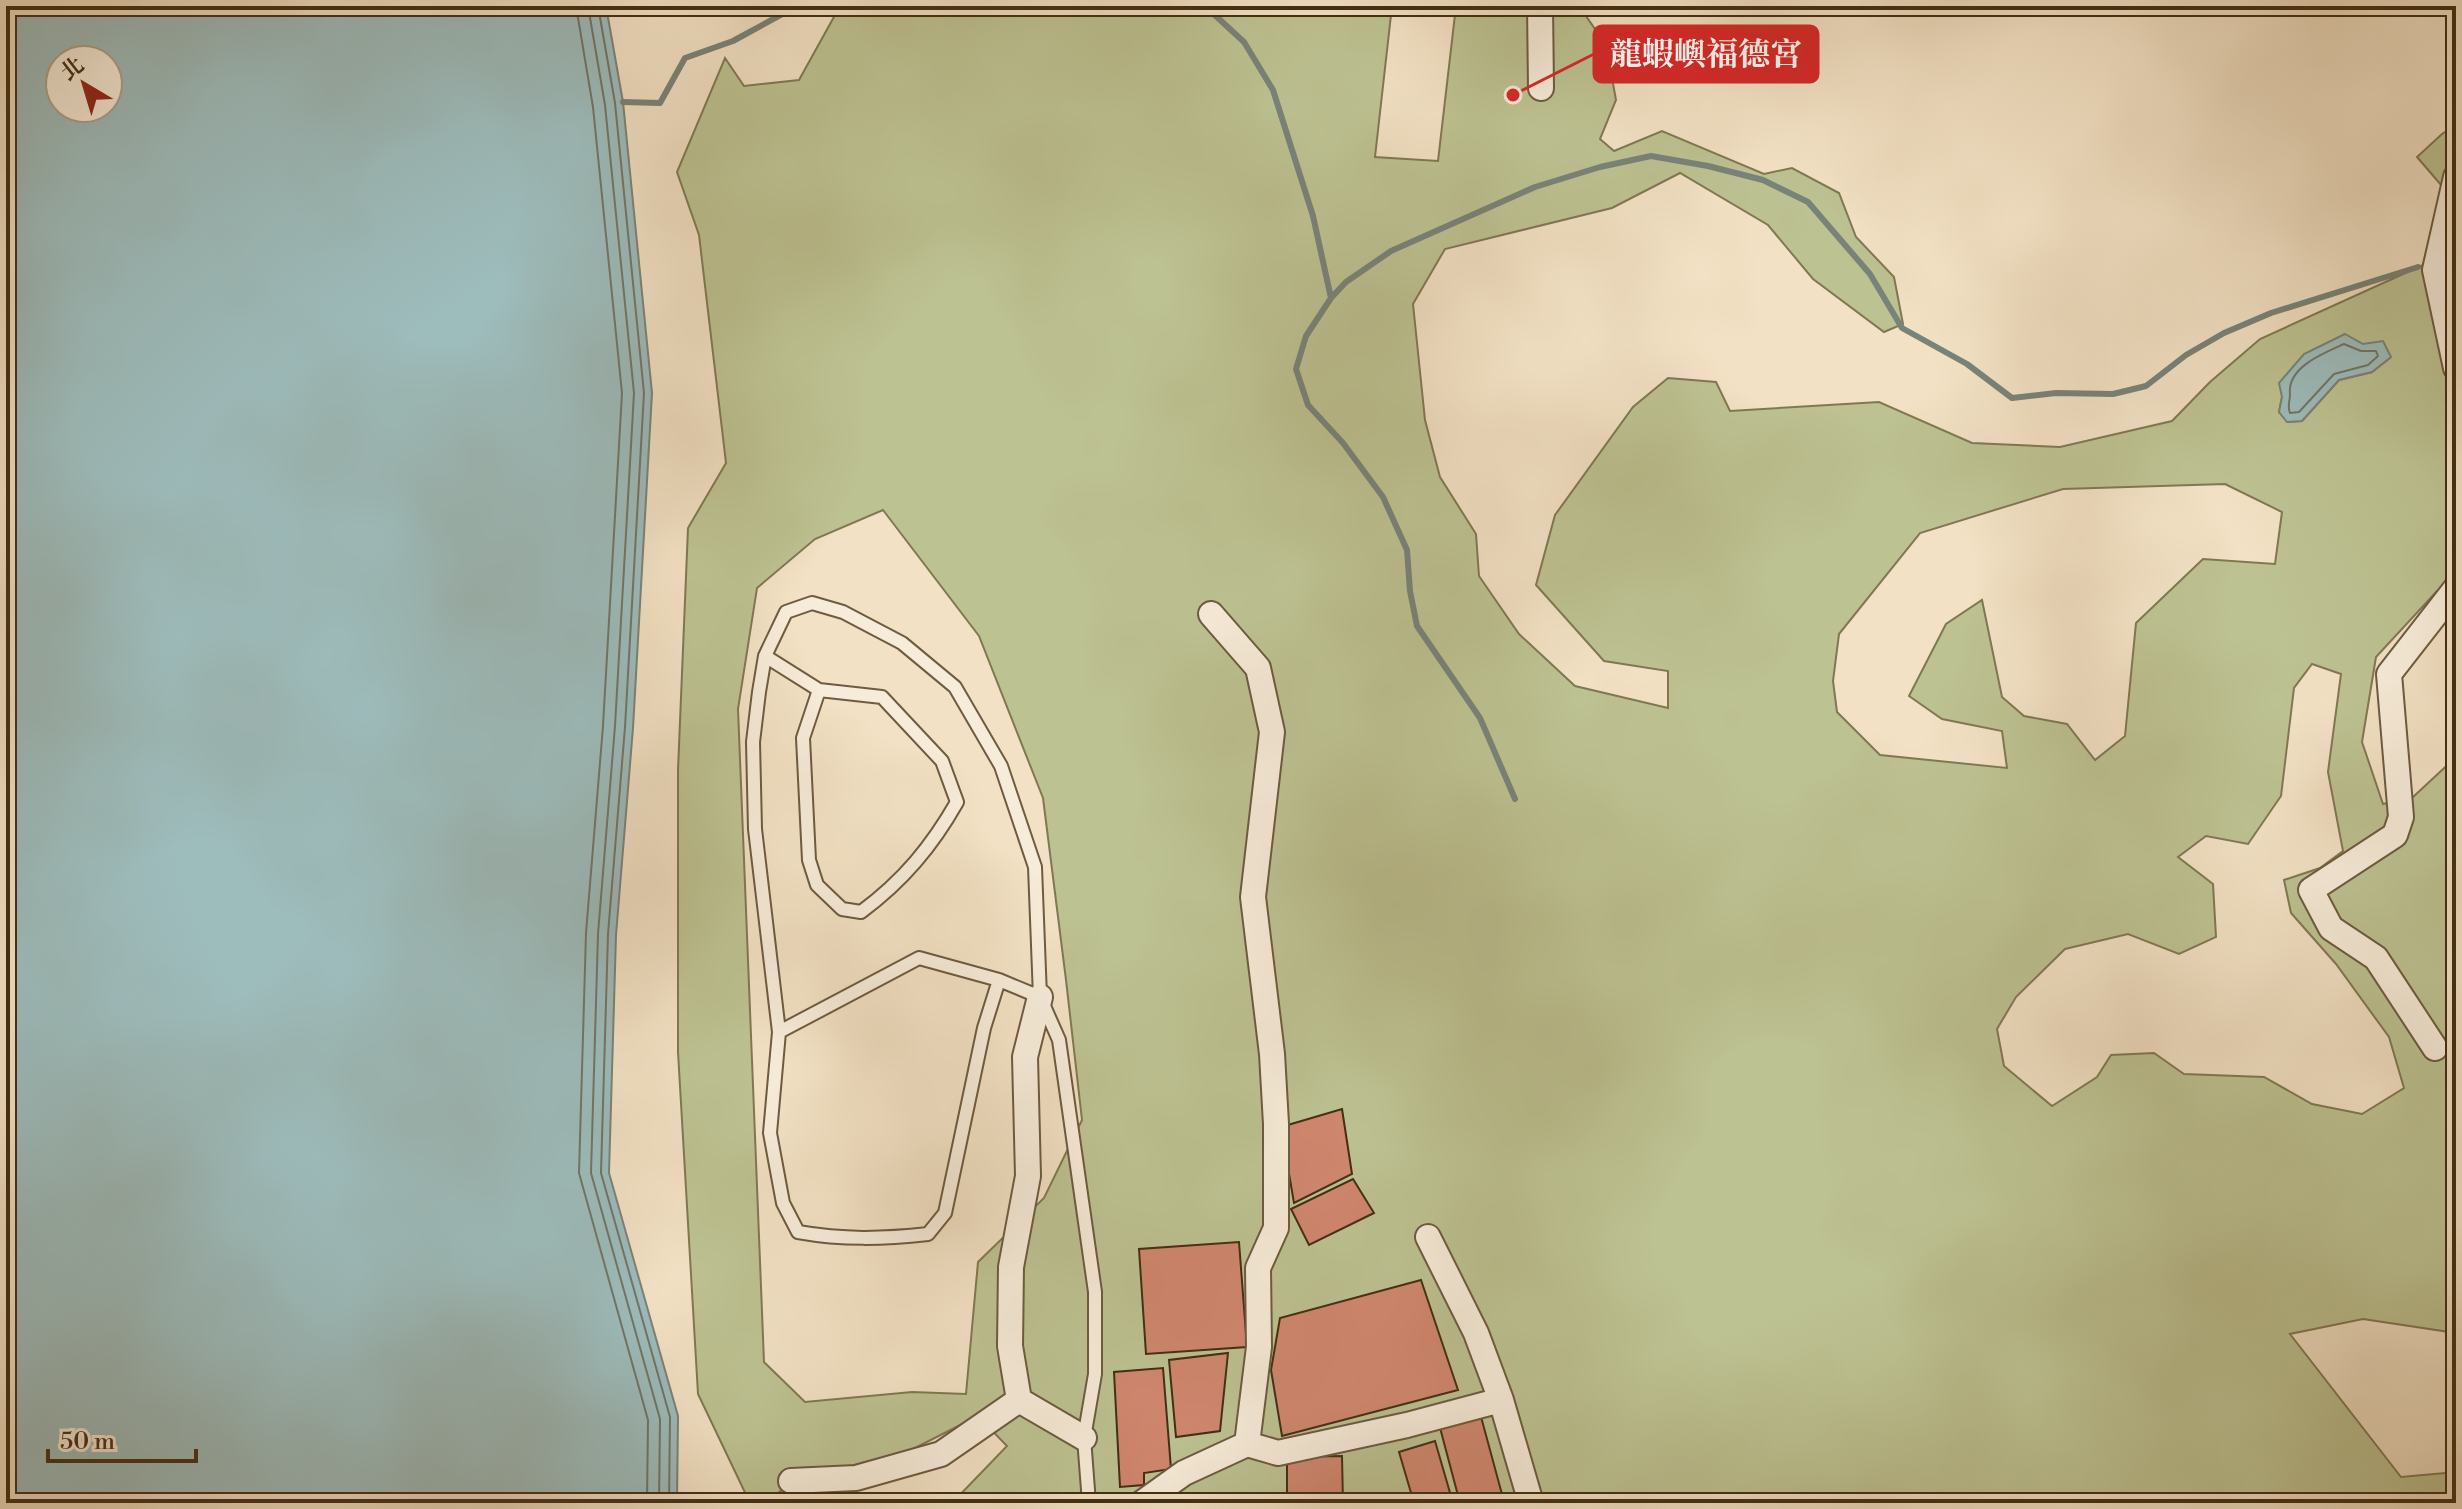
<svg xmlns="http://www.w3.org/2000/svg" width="2462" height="1509" font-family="'Libre Bodoni','Noto Serif TC',serif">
	<rect width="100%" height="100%" fill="#f2e1c4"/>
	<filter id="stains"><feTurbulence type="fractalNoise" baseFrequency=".0025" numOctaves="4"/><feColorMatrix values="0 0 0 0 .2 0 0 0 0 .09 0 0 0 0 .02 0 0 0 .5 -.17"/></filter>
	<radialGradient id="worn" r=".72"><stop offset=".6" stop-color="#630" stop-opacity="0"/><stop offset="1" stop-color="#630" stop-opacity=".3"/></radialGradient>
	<!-- green -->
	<path fill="#bdc292" stroke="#807853" stroke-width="2" fill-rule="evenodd" d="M840,6H1392L1375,157L1438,161L1456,6H1579L1606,45L1616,100L1600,139L1614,151L1662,131L1764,174L1792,168L1839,193L1856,237L1894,277L1903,324L1884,332L1813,279L1768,225L1680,173L1612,208L1445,249L1413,304L1425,420L1440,477L1476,534L1479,576L1519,634L1575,686L1668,708V671L1604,661L1536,585L1555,515L1633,407L1668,378L1716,382L1730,411L1879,402L1972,443L2060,447L2172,421L2210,382L2260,339L2423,265L2442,186L2417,157L2442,134L2456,125V590L2437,591L2376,657L2362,742L2383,804L2413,797L2456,757V1021L2449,1027L2456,1037V1333L2363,1319L2290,1334L2401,1477L2456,1472V1503H952L1007,1446L978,1416L909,1451L797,1480L763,1503H750L698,1394L678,1052V770L688,528L726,463L699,235L677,172L725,58L744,86L799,80ZM2391,357L2372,372L2339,380L2302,421L2288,422L2279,412L2282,397ZM2225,484L2282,512L2275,564L2203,559L2136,623L2125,736L2095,760L2067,724L2024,716L2002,697L1982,600L1946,624L1909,696L1942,719L2002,731L2007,768L1880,755L1837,712L1833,681L1839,634L1920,533L2063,489ZM883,510L979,636L1043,798L1066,980L1082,1120L1044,1198L978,1262L966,1394L912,1392L805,1402L764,1362L738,709L757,588L815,539ZM2312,664L2341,674L2328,772L2343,851L2320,868L2284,880L2291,913L2336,964L2389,1037L2404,1088L2362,1114L2312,1104L2264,1077L2184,1074L2154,1053L2111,1055L2097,1077L2052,1106L2004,1066L1997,1029L2016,997L2065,949L2128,934L2179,954L2216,937L2213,884L2178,857L2206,836L2248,844L2281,796L2294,688Z"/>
	<!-- water -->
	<path fill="#9dbcbc" stroke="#798379" stroke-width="2" fill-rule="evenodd" d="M6,6H606L623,102L652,393L633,728L616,935L609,1173L678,1416L677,1503H6ZM60,60H108V108H60Z
		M2345,334L2363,344L2383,341L2391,357L2372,372L2339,380L2302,421L2287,422L2279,412L2282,397L2279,383L2304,354Z"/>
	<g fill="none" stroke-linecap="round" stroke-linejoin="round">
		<!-- shore -->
		<path stroke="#707568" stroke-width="2" d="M576,6L593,107L622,393L603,726L586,933L579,1173L648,1420L647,1503
			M588,6L605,105L634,393L615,726L598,934L591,1173L660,1419L659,1503
			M598,6L615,103L644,393L625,727L608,934L601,1173L670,1417L669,1503
			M2344,344L2361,351H2376L2378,356L2368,365L2334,374L2299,412L2290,413C2287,406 2290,402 2290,394C2287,367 2324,353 2344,344Z"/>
		<!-- stream -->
		<path stroke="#798379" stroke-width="6" d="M1205,6L1244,42L1273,90L1313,216L1331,298L1306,336L1296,369L1308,405L1343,443L1383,497L1407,550L1410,591L1417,626L1480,718L1515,799
			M623,102L660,103L685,58L733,41L797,6
			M2455,257H2456
			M1331,298L1346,282L1391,251L1535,187L1600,167L1651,156L1708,166L1763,180L1808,202L1870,274L1902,328L1967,364L2012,398L2056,393L2113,394L2146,386L2186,355L2224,333L2271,313L2418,267"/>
	</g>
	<!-- building -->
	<path fill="#d0876f" stroke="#422e14" stroke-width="2" d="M1342,1109L1352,1174L1294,1203L1281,1127Z
		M1353,1179L1374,1213L1309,1245L1291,1209Z
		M1239,1242L1247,1347L1146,1354L1139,1249Z
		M1421,1280L1458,1390L1282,1436L1271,1370L1280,1318Z
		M1228,1353L1220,1431L1176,1437L1169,1360Z
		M1163,1368L1171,1469L1144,1473V1485L1120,1487L1114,1372Z
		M1480,1413L1503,1498L1484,1503H1460L1439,1424Z
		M1435,1441L1453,1503H1414L1399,1452Z
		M1342,1456L1343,1503H1287V1457Z"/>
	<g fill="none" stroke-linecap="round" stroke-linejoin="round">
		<defs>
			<path id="lane" d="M765,656L819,690L803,738L809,860L817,885L842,909L861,912C903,881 932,846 957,802L942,761L882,697L819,690
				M1040,997L999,980L984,1028L945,1213L928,1234C883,1239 843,1240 798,1232L783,1203L770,1133L779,1032L755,829L753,742L759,692L765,656L786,612L812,603L843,612L902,643L955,687L1001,766L1035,867L1040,997L1059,1040L1095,1292V1374L1084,1438L1089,1503
				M779,1032L919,958L999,980"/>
			<path id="street" d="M1540,6L1541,88
				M2456,177L2435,270L2456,368
				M1211,614L1258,668L1272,732L1253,897L1272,1054L1276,1124V1228L1258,1268L1259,1347L1247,1444
				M2435,1048L2376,958L2331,928L2311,890L2395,835L2401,817L2389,674L2456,588
				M1428,1237L1476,1333L1501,1400L1531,1503
				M1019,1400L1010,1346L1011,1267L1028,1176L1025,1057L1040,997
				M791,1481L856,1478L941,1454L1019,1400L1084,1438
				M1142,1503L1184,1473L1247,1444L1278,1453L1407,1425L1501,1400"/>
		</defs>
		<!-- lane casing -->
		<use href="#lane" stroke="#6e5b40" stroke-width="16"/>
		<!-- street casing -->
		<use href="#street" stroke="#6e5b40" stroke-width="28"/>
		<!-- lane -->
		<use href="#lane" stroke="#f7ecd9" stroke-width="12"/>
		<!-- street -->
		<use href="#street" stroke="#f7ecd9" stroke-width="24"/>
	</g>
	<!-- callouts -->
	<path fill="none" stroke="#d62828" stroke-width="3" d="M1513 95L1594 54"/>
	<circle fill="#d62828" stroke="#f7ecd9" stroke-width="3" cx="1513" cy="95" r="8"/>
	<rect fill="#d62828" stroke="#d62828" stroke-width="3" x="1594" y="26" width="224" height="56" rx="8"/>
	<g font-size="32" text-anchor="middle" font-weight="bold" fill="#fff">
		<text x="1706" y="65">龍蝦嶼福德宮</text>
	</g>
	<!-- margin -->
	<rect width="2462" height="1509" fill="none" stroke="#f2e1c4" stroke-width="32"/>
	<rect x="8" y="8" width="2446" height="1493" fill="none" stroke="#422e14" stroke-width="4"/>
	<rect x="16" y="16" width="2430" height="1477" fill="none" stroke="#422e14" stroke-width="2"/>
	<!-- north arrow -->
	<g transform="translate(84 84) rotate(322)"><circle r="38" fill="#f7ecd9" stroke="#afa08a" stroke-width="2"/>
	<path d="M0-6L14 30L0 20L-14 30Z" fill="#8f2418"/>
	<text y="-12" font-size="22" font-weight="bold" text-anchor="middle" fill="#422e14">北</text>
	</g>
	<!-- scale -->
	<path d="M48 1449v12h148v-12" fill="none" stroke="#422e14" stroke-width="4"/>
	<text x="60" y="1449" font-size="24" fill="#422e14" stroke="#f7ecd9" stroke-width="6" paint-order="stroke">50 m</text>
	<rect width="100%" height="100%" filter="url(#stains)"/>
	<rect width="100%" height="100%" fill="url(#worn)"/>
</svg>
